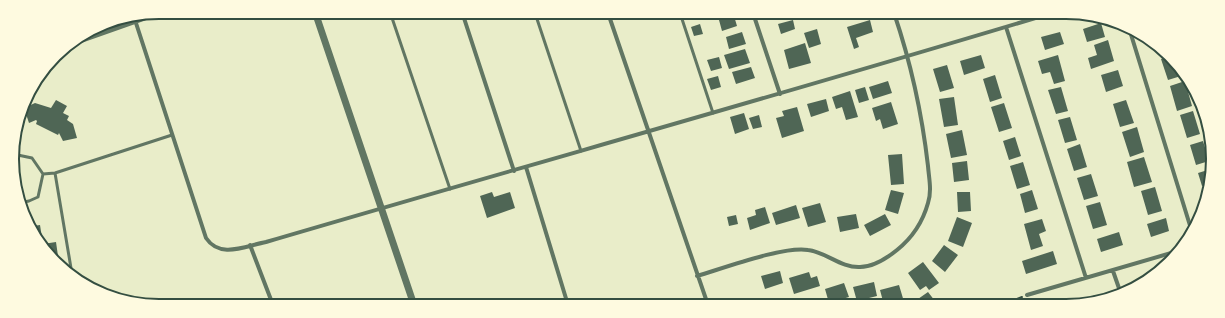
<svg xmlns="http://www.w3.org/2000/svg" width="1225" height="318" font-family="Jost,sans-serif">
	<rect width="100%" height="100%" fill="#e9edc9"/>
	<!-- building -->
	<path fill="#4f6655" d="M846,13H864L848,18Z
		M918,13H938L920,19Z
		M734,16L737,26L722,31L719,20Z
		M793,20L795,29L781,34L778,24Z
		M870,20L873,32L856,38L859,47L854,49L847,27Z
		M1101,23L1105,37L1087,42L1083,29Z
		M700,24L703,34L694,36L691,27Z
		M817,29L821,44L809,48L804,33Z
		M742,32L746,44L729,49L726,37Z
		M1060,32L1064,44L1045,50L1041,37Z
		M1108,40L1114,61L1091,69L1088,58L1097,55L1094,45Z
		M805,43L811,63L789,69L784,50Z
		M745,49L750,63L729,69L724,55Z
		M981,55L985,68L964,75L960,61Z
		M1058,55L1065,81L1054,84L1050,72L1042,74L1038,61Z
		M719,57L722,68L711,71L707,60Z
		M1168,57L1178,65L1181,76L1168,80L1161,59Z
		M947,65L954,88L940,92L933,69Z
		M751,67L755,78L736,84L732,72Z
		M1118,70L1123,86L1106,92L1101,75Z
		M995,75L1002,98L990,102L983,79Z
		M718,76L721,87L711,90L707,79Z
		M888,81L892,93L873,99L869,87Z
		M1185,81L1192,106L1177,111L1170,86Z
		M865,87L869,100L859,103L855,90Z
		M1061,87L1068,111L1056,114L1048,90Z
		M850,91L858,117L846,120L842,107L836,109L832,97Z
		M954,97L958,125L944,127L939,99Z
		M826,99L829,111L811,117L807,104Z
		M56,100L67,106L63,113L69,116L67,120L73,124L77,138L63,141L59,133L58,135L36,124L37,121L36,120L29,123L24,108L35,103L51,108Z
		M1126,100L1134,123L1120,127L1113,104Z
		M891,102L898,124L883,129L880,119L876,121L872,108Z
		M1004,103L1012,128L999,132L991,107Z
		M797,107L804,131L782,138L776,118L784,116L782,111Z
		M1193,111L1200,134L1187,138L1180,115Z
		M744,113L749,129L735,134L730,117Z
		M759,115L762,127L753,129L749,118Z
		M1070,117L1077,140L1065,143L1058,120Z
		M1137,127L1144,152L1130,157L1122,132Z
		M962,130L967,155L951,158L946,134Z
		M1015,137L1021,156L1009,160L1003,141Z
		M1203,141L1209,161L1196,165L1190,145Z
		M1080,144L1087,167L1074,171L1067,149Z
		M902,154L904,184L891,185L888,155Z
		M1144,157L1152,182L1134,187L1127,162Z
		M967,161L969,180L954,182L952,163Z
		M1023,162L1030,185L1017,189L1010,166Z
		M1211,169L1212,178L1209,186V184L1202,186L1198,173Z
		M1091,174L1098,196L1084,200L1077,178Z
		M1155,187L1162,211L1148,215L1141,191Z
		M891,190L904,193L898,214L885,210Z
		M1032,190L1038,209L1025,213L1020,194Z
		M492,192L494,197L510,192L515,208L487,218L480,196Z
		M957,192H970L971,211L958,212Z
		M1100,202L1107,225L1093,229L1086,206Z
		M820,203L826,222L808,227L802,208Z
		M796,205L800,218L776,225L772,213Z
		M765,207L770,223L750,230L747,218L756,215L755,210Z
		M856,214L859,228L840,232L837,217Z
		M885,214L891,225L870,236L864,225Z
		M736,215L738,224L729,226L727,217Z
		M957,217L972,223L963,247L948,241Z
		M1166,218L1169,231L1151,237L1147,224Z
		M1042,219L1046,231L1039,234L1043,246L1031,250L1024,224Z
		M29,222H32L33,226L40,225L43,244L56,242L59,263L43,249Z
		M1119,232L1123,245L1101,252L1097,239Z
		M944,245L958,255L945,272L932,261Z
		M1053,251L1057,264L1026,274L1022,261Z
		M923,262L939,283L929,290L926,286L920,290L908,273Z
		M780,271L783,283L765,289L761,276Z
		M809,272L811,278L817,276L820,286L794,294L789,278Z
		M874,282L877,296L865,299L866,303L858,305L853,287Z
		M844,283L849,297L829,303L825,289Z
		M899,285L905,305H884L880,290Z
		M928,292L935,301L930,305H922L918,299Z
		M1096,295L1098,301L1085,305L1083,299Z"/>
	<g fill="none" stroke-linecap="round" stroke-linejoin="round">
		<!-- path -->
		<path stroke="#344e41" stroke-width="2" d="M1001,305L1022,297"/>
		<!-- service -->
		<path stroke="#617663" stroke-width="3" d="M390,12L450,189
			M535,13L581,151
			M680,13L713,113
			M13,154L32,158L43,174L38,197L29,201L19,203
			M55,173L72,274
			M43,174L55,173L172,135"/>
		<!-- minor -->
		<path stroke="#617663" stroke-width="4" d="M462,12L514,171
			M608,13L708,305
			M753,13L780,94
			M135,20L206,238C220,259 245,246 266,242C528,165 791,92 1052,13
			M1006,27L1086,278
			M1129,28L1192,232
			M526,167L568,305
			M250,245L273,305
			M1113,271L1121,294
			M697,276C724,268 783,246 808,250C826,252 841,268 860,267C874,267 887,258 897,250C912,238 923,221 928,203C932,190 929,179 928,166C922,114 911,63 894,13
			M1027,295L1178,251"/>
		<!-- tertiary -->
		<path stroke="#617663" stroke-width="7" d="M315,12L414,305
			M71,43L156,13"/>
	</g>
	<!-- crop -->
	<path d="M0 0H1225V318H0ZM159 19H1066A140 140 0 0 1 1206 159V159A140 140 0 0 1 1066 299H159A140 140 0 0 1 19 159V159A140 140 0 0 1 159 19Z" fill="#fefae0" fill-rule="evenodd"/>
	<path fill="none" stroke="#344e41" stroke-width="2" d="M159 19H1066A140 140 0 0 1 1206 159V159A140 140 0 0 1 1066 299H159A140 140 0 0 1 19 159V159A140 140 0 0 1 159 19Z"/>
</svg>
